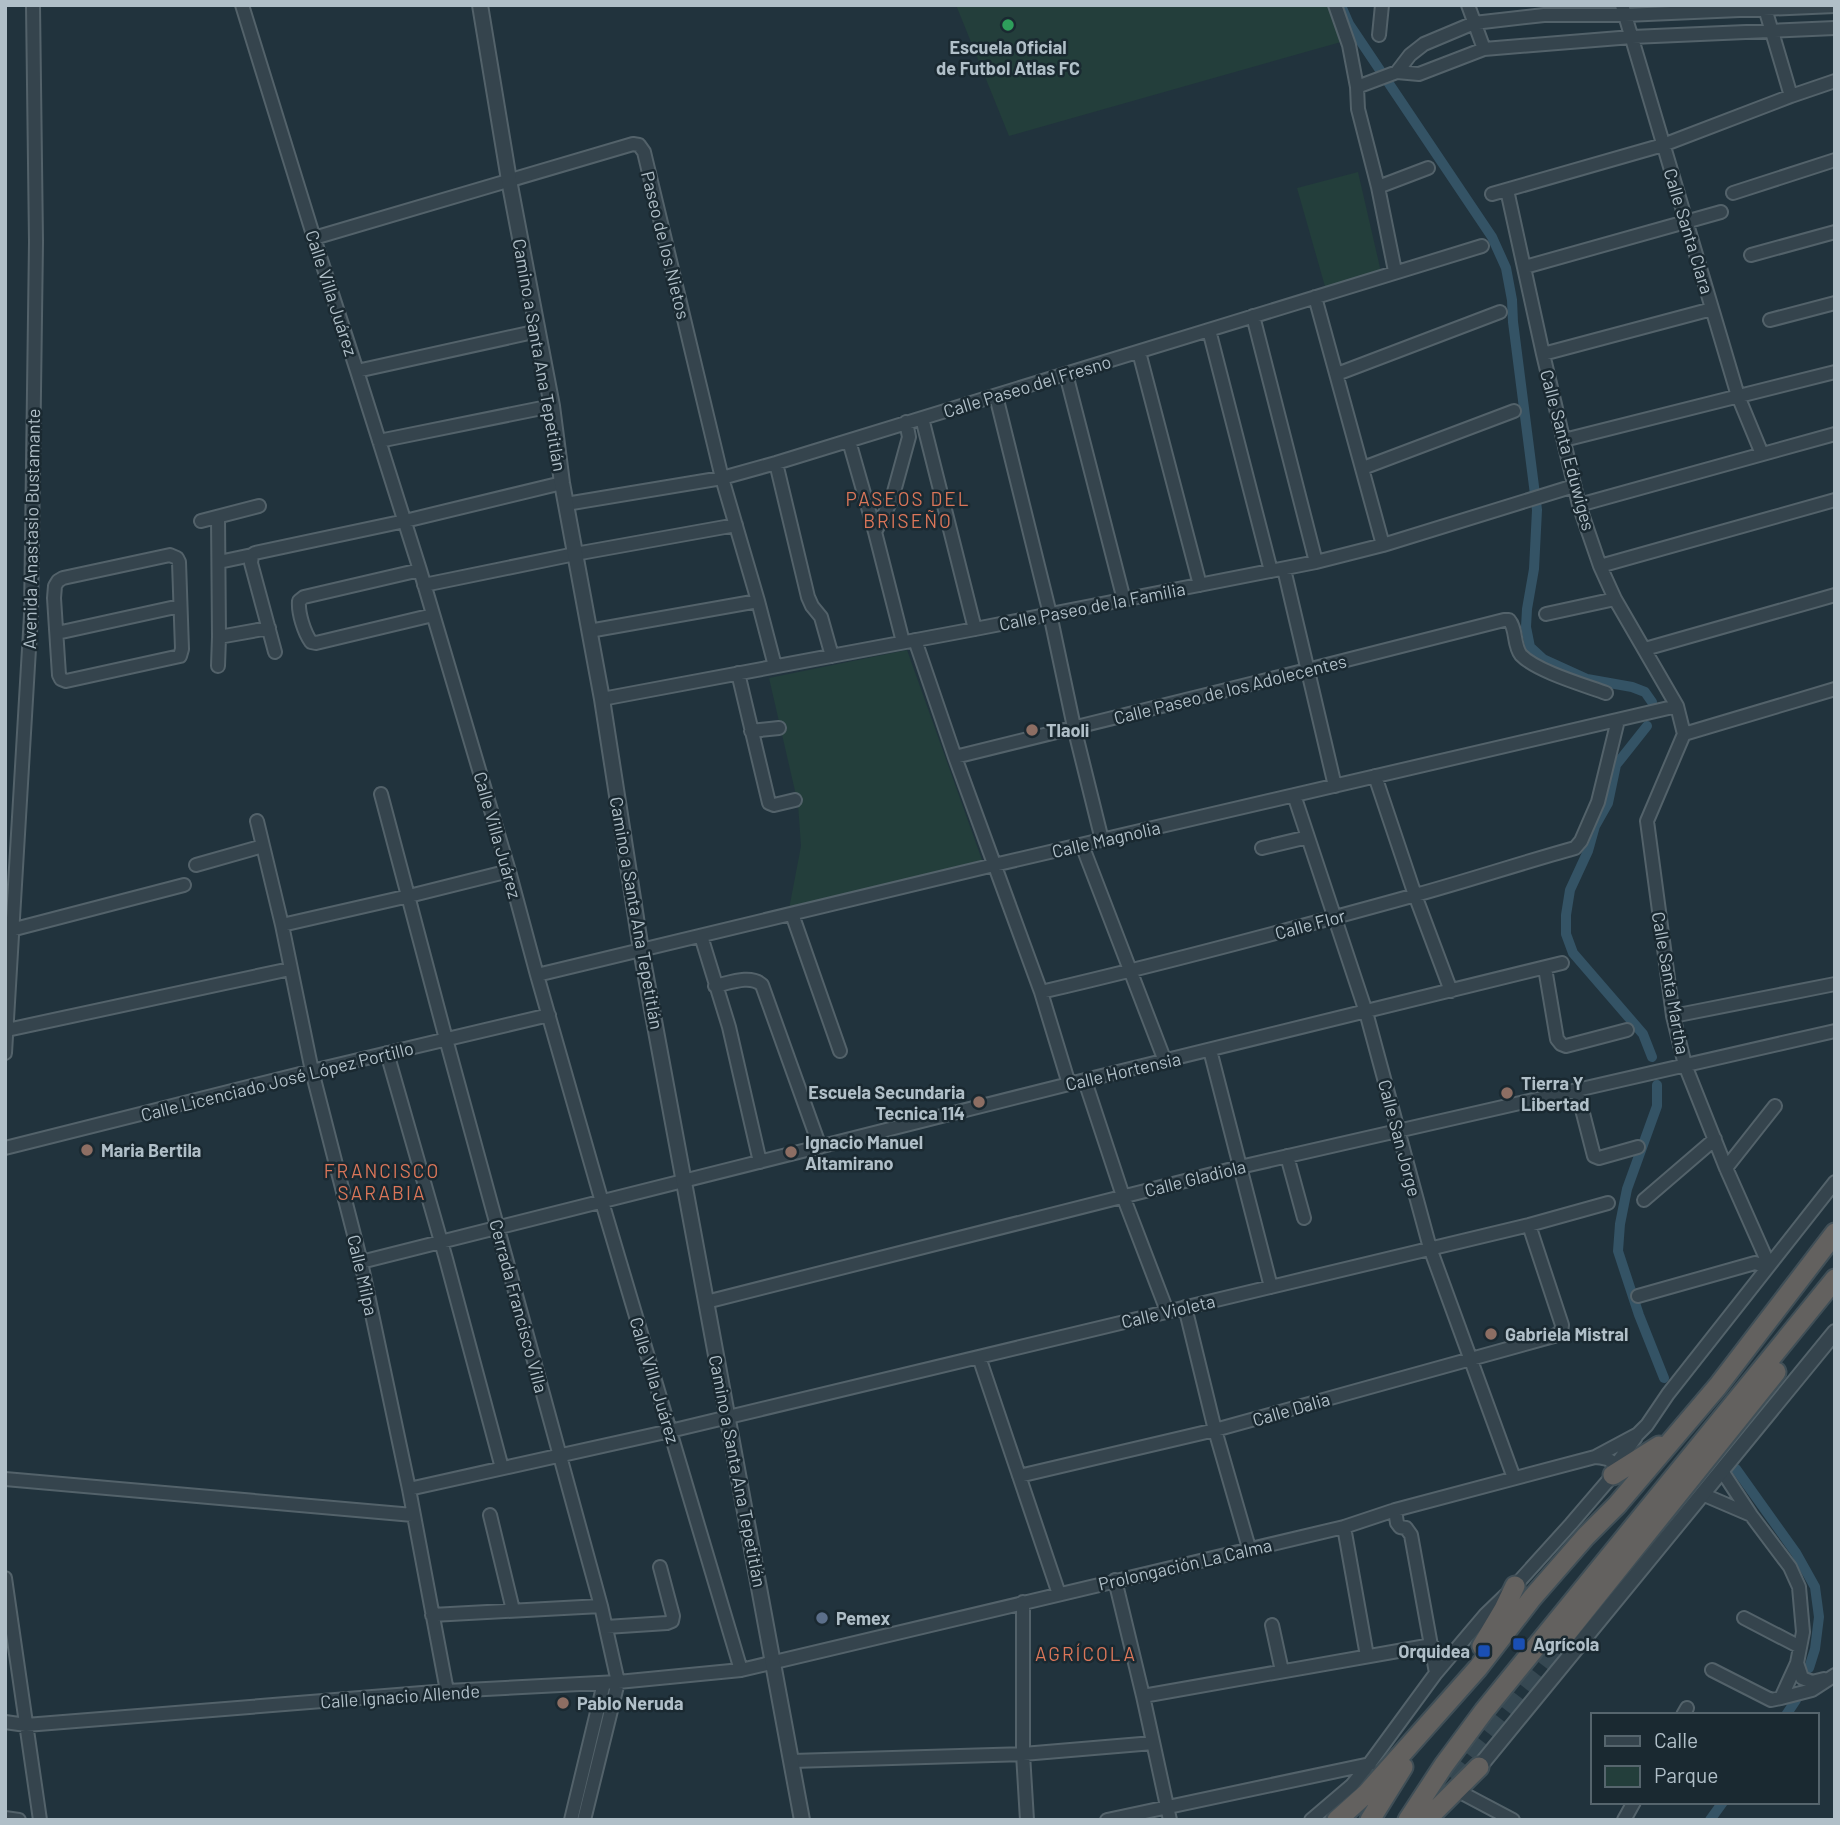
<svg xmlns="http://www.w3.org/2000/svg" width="1840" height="1825" font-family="Barlow,sans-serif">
	<rect width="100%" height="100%" fill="#21333d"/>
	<!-- green -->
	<path fill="#233e3b" d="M956,5H1328L1341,42L1009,136Z
		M1358,172L1381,272L1326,290L1297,188Z
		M907,650L982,860L789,909L801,846L798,804L769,678Z"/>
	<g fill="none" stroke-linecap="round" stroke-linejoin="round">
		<!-- canal -->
		<path stroke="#345365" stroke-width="10" d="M1342,8L1349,24L1492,237L1506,268L1512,300L1513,322L1537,510L1534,569L1527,609L1526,627L1530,647L1543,659L1587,679L1632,687L1645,692L1652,702
			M1647,726L1616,765L1608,803L1595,826L1588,851L1570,890L1566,915V934L1573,953L1643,1034L1652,1057
			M1657,1085V1106L1627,1189L1620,1224L1618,1251L1639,1315L1664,1378
			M1736,1469L1796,1553L1815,1587L1819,1617L1815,1649L1809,1668
			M1786,1715L1796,1700
			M1710,1820L1723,1802"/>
		<!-- trunk-tunnel -->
		<path stroke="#364852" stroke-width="19" stroke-dasharray="19 10" stroke-linecap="butt" d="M1435,1802L1562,1639"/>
		<defs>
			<path id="minor" d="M242,5L314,238L357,371L420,570L509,871L537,975L602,1202L741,1670
				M1335,5L1349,45L1357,87
				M1468,5L1484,49
				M1622,5L1738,396L1762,454
				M1764,5L1791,96
				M1379,35L1382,5
				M1397,72L1410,55L1424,44L1474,23L1544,15H1625L1835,6
				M1378,187L1428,168
				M1507,190L1543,354L1579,505L1600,566L1615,599L1677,706L1684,734
				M1733,193L1835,160
				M1492,194L1663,145L1791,96L1835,81
				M314,238L633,144L639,145L644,152L722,478L758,601L775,666
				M1751,255L1835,232
				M1525,267L1721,212
				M1395,271L1378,187L1358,109L1357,87L1397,72L1419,74L1484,49L1632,37L1835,28
				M1315,297L1383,545
				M1253,316L1316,562
				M1770,320L1835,303
				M1209,330L1271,571
				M1139,352L1200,585
				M1543,354L1712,309
				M357,371L538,331
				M1066,374L1124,600
				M1337,374L1500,312
				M996,396L1050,614L1074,727L1102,840
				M922,418L975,629
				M1564,440L1835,372
				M379,441L552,406
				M849,441L875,532L903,642
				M776,463L808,597L812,606L821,617L832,656
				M1363,468L1514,411
				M566,504L722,478L776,463L1482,246
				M1579,505L1835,434
				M201,521L259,506
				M875,532L892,499L909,437L906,422
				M170,555L177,558L179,562L182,649L180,656L66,681L61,679L59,675L54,598L55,586L58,581L63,578Z
				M252,555L251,563L275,652
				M219,562L252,555L255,553L405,521L562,483
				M1600,566L1835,500
				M1284,569L1335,786
				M420,570L304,597L299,601C298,613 304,632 311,642L316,643L433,615
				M424,585L575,554L736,525
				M1546,614L1615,599
				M589,631L758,601
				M57,633L180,606
				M219,637L269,628
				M915,640L955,757L1041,992L1069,1084
				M1645,649L1835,595
				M218,666L219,637L218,517
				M738,673L769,803L774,805L795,800
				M602,699L975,629L1316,562L1383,545L1574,486
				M751,731L779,728
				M1684,734L1647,821L1673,1016L1685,1065L1726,1168L1769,1265
				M1684,734L1835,689
				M955,757L1307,670L1504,620H1509C1517,629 1513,645 1521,655C1536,671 1584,685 1606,693
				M1375,776L1415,895L1451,991
				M381,794L446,1039L601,1606L618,1682L584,1820
				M1294,795L1366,1012L1430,1248L1514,1478
				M257,821L282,925L312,1071L361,1262L409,1489L447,1691
				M1082,845L1165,1061
				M1262,848L1308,837
				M196,865L263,846
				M792,914L840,1051
				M282,925L409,896L509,871
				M11,930L184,885
				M701,936L729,1027L760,1162
				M1545,968L1557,1039L1561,1044L1566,1046L1627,1030
				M537,975L994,865L1677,706
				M715,986C729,983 751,974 762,985L820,1147
				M1041,992C1166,963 1289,930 1412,896C1467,881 1521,863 1575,848L1581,841L1598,802L1618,720
				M1673,1016L1835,984
				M7,1030L290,969
				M1210,1050L1271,1287
				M5,1053L31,615L36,242L33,5
				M387,1053L446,1259L502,1468
				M1085,1081L1123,1196L1167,1311
				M1577,1090L1594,1156L1599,1158L1638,1147
				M5,1148L312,1071L549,1015
				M1287,1156L1304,1218
				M1726,1168L1775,1106
				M1644,1200L1715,1139
				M361,1262L1069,1084L1562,963
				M1638,1296L1755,1263L1768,1267
				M706,1302L1240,1167L1835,1031
				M1185,1307L1215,1430L1249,1548
				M979,1357L1059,1594
				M1615,1466L1636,1437
				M1019,1476L1215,1430L1554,1336L1561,1332L1562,1325L1529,1225
				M5,1479L413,1515
				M409,1489L670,1431L1529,1225L1608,1203
				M1702,1494L1751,1515
				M1395,1510L1397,1523L1400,1527L1406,1528L1411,1535L1436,1673
				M490,1515L513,1610
				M1344,1527L1367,1656
				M5,1578L40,1820
				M1115,1580L1143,1696L1170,1820
				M1023,1602V1754L1027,1820
				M432,1615L601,1606
				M1744,1618L1800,1647
				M1272,1625L1282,1671
				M606,1627L667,1623L672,1621L673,1616L660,1567
				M1797,1663L1802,1678L1812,1682L1824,1679
				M1712,1670L1771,1700L1781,1698L1797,1663L1803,1632L1799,1587L1790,1567L1751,1515L1722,1471
				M1143,1696L1432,1645
				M1781,1698L1812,1690L1835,1675
				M1683,1715L1687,1708
				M5,1722L26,1725L447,1691L618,1682L741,1670L1344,1527L1395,1510L1595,1457L1638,1434L1647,1425L1668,1394L1835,1182
				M792,1761L1023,1754L1153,1743
				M1460,1792L1513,1820
				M5,1818L19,1820
				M571,1820L604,1683
				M1107,1820L1370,1764
				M1311,1820L1352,1785L1370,1763L1436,1673L1486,1614L1515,1586L1571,1524L1613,1475L1615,1466C1611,1458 1603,1458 1595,1457
				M1624,1820L1634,1802"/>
			<path id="tertiary" d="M480,5L509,180L552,406L562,483L602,699L641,950L802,1820
				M1479,1767L1835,1332"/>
			<path id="trunk" d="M1613,1475L1659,1446
				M1562,1639L1776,1372
				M1482,1646L1504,1609L1515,1586
				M1337,1820L1367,1793L1478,1668L1532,1598L1586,1536L1617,1505L1718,1386L1835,1233
				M1370,1820L1403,1767
				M1408,1820L1444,1765L1484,1711L1835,1279
				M1426,1820L1479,1767"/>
		</defs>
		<!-- minor casing -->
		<use href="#minor" stroke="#53626a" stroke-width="16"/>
		<!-- tertiary casing -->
		<use href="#tertiary" stroke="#53626a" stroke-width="18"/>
		<!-- trunk casing -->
		<use href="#trunk" stroke="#404f57" stroke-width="23"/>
		<!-- minor -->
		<use href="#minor" stroke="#35444d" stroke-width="12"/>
		<!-- tertiary -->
		<use href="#tertiary" stroke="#35444d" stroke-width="14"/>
		<!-- trunk -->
		<use href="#trunk" stroke="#63615f" stroke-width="19"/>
	</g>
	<!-- markers -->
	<circle fill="#2e9e5b" stroke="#1a2931" stroke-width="2.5" cx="1008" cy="25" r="7"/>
	<g fill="#8d6e63" stroke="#1a2931" stroke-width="2.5">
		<circle cx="1032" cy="730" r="7"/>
		<circle cx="1507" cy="1093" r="7"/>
		<circle cx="979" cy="1102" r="7"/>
		<circle cx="87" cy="1150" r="7"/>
		<circle cx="791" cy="1152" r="7"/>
		<circle cx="1491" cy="1334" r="7"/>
		<circle cx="563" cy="1703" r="7"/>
	</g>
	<circle fill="#5c6f8a" stroke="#1a2931" stroke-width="2.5" cx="822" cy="1618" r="7"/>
	<g fill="#1a4fb4" stroke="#1a2931" stroke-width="2.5">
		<rect x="1512" y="1637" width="14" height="14" rx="3.5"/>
		<rect x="1477" y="1644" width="14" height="14" rx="3.5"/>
	</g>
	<g text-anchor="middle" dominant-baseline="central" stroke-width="5" stroke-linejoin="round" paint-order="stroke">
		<!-- poi labels -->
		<g font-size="18" font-weight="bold" fill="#b0bfc8" stroke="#1a2931" text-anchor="start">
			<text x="1008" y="47" text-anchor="middle">Escuela Oficial<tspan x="1008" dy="21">de Futbol Atlas FC</tspan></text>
			<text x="1046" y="730">Tlaoli</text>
			<text x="1521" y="1083">Tierra Y<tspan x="1521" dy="21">Libertad</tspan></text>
			<text x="965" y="1092" text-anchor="end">Escuela Secundaria<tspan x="965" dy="21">Tecnica 114</tspan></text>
			<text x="805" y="1142">Ignacio Manuel<tspan x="805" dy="21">Altamirano</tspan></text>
			<text x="101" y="1150">Maria Bertila</text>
			<text x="1505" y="1334">Gabriela Mistral</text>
			<text x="836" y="1618">Pemex</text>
			<text x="1533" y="1644">Agrícola</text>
			<text x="1470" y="1651" text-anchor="end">Orquidea</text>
			<text x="577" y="1703">Pablo Neruda</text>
		</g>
		<!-- street labels -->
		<g font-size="18" fill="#b0bfc8" stroke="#1a2931">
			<text transform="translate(1689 231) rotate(73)">Calle Santa Clara</text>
			<text transform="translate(666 245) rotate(76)">Paseo de los Nietos</text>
			<text transform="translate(332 293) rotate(72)">Calle Villa Juárez</text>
			<text transform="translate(540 355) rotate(80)">Camino a Santa Ana Tepetitlán</text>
			<text transform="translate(1027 386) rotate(-17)">Calle Paseo del Fresno</text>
			<text transform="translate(1568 450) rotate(75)">Calle Santa Eduwiges</text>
			<text transform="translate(31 529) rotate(-89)">Avenida Anastasio Bustamante</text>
			<text transform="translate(1092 606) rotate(-11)">Calle Paseo de la Familia</text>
			<text transform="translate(1230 689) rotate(-14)">Calle Paseo de los Adolecentes</text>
			<text transform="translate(498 835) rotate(74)">Calle Villa Juárez</text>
			<text transform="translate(1106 839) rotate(-13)">Calle Magnolia</text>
			<text transform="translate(637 913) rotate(80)">Camino a Santa Ana Tepetitlán</text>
			<text transform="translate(1310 924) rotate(-15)">Calle Flor</text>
			<text transform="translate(1671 983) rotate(80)">Calle Santa Martha</text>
			<text transform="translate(1123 1071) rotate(-13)">Calle Hortensia</text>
			<text transform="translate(277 1081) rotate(-14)">Calle Licenciado José López Portillo</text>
			<text transform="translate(1400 1138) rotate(75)">Calle San Jorge</text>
			<text transform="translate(1195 1178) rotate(-14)">Calle Gladiola</text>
			<text transform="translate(363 1275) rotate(77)">Calle Milpa</text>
			<text transform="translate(519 1306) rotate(75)">Cerrada Francisco Villa</text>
			<text transform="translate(1168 1311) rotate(-13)">Calle Violeta</text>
			<text transform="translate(655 1380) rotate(73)">Calle Villa Juárez</text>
			<text transform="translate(1291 1409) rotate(-16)">Calle Dalia</text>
			<text transform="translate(738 1471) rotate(79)">Camino a Santa Ana Tepetitlán</text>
			<text transform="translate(1185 1564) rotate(-13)">Prolongación La Calma</text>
			<text transform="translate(400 1696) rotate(-4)">Calle Ignacio Allende</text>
		</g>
		<!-- neighbourhood labels -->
		<g font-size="19" letter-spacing="2" fill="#db7659" stroke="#1a2931">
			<text x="908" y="498">PASEOS DEL<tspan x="908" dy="22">BRISEÑO</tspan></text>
			<text x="382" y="1170">FRANCISCO<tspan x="382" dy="22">SARABIA</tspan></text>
			<text x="1086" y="1653">AGRÍCOLA</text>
		</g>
	</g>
	<!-- border -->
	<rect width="1840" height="1825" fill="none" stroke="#b0bfc8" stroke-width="14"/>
	<!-- legend -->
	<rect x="1591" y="1713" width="228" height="91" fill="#1a2931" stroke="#56656d" stroke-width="2"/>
	<rect x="1605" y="1736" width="35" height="10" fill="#35444d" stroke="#56656d" stroke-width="2"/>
	<text x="1654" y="1748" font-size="21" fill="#b0bfc8">Calle</text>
	<rect x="1605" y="1766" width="35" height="21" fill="#233e3b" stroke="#56656d" stroke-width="2"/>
	<text x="1654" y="1783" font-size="21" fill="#b0bfc8">Parque</text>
</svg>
